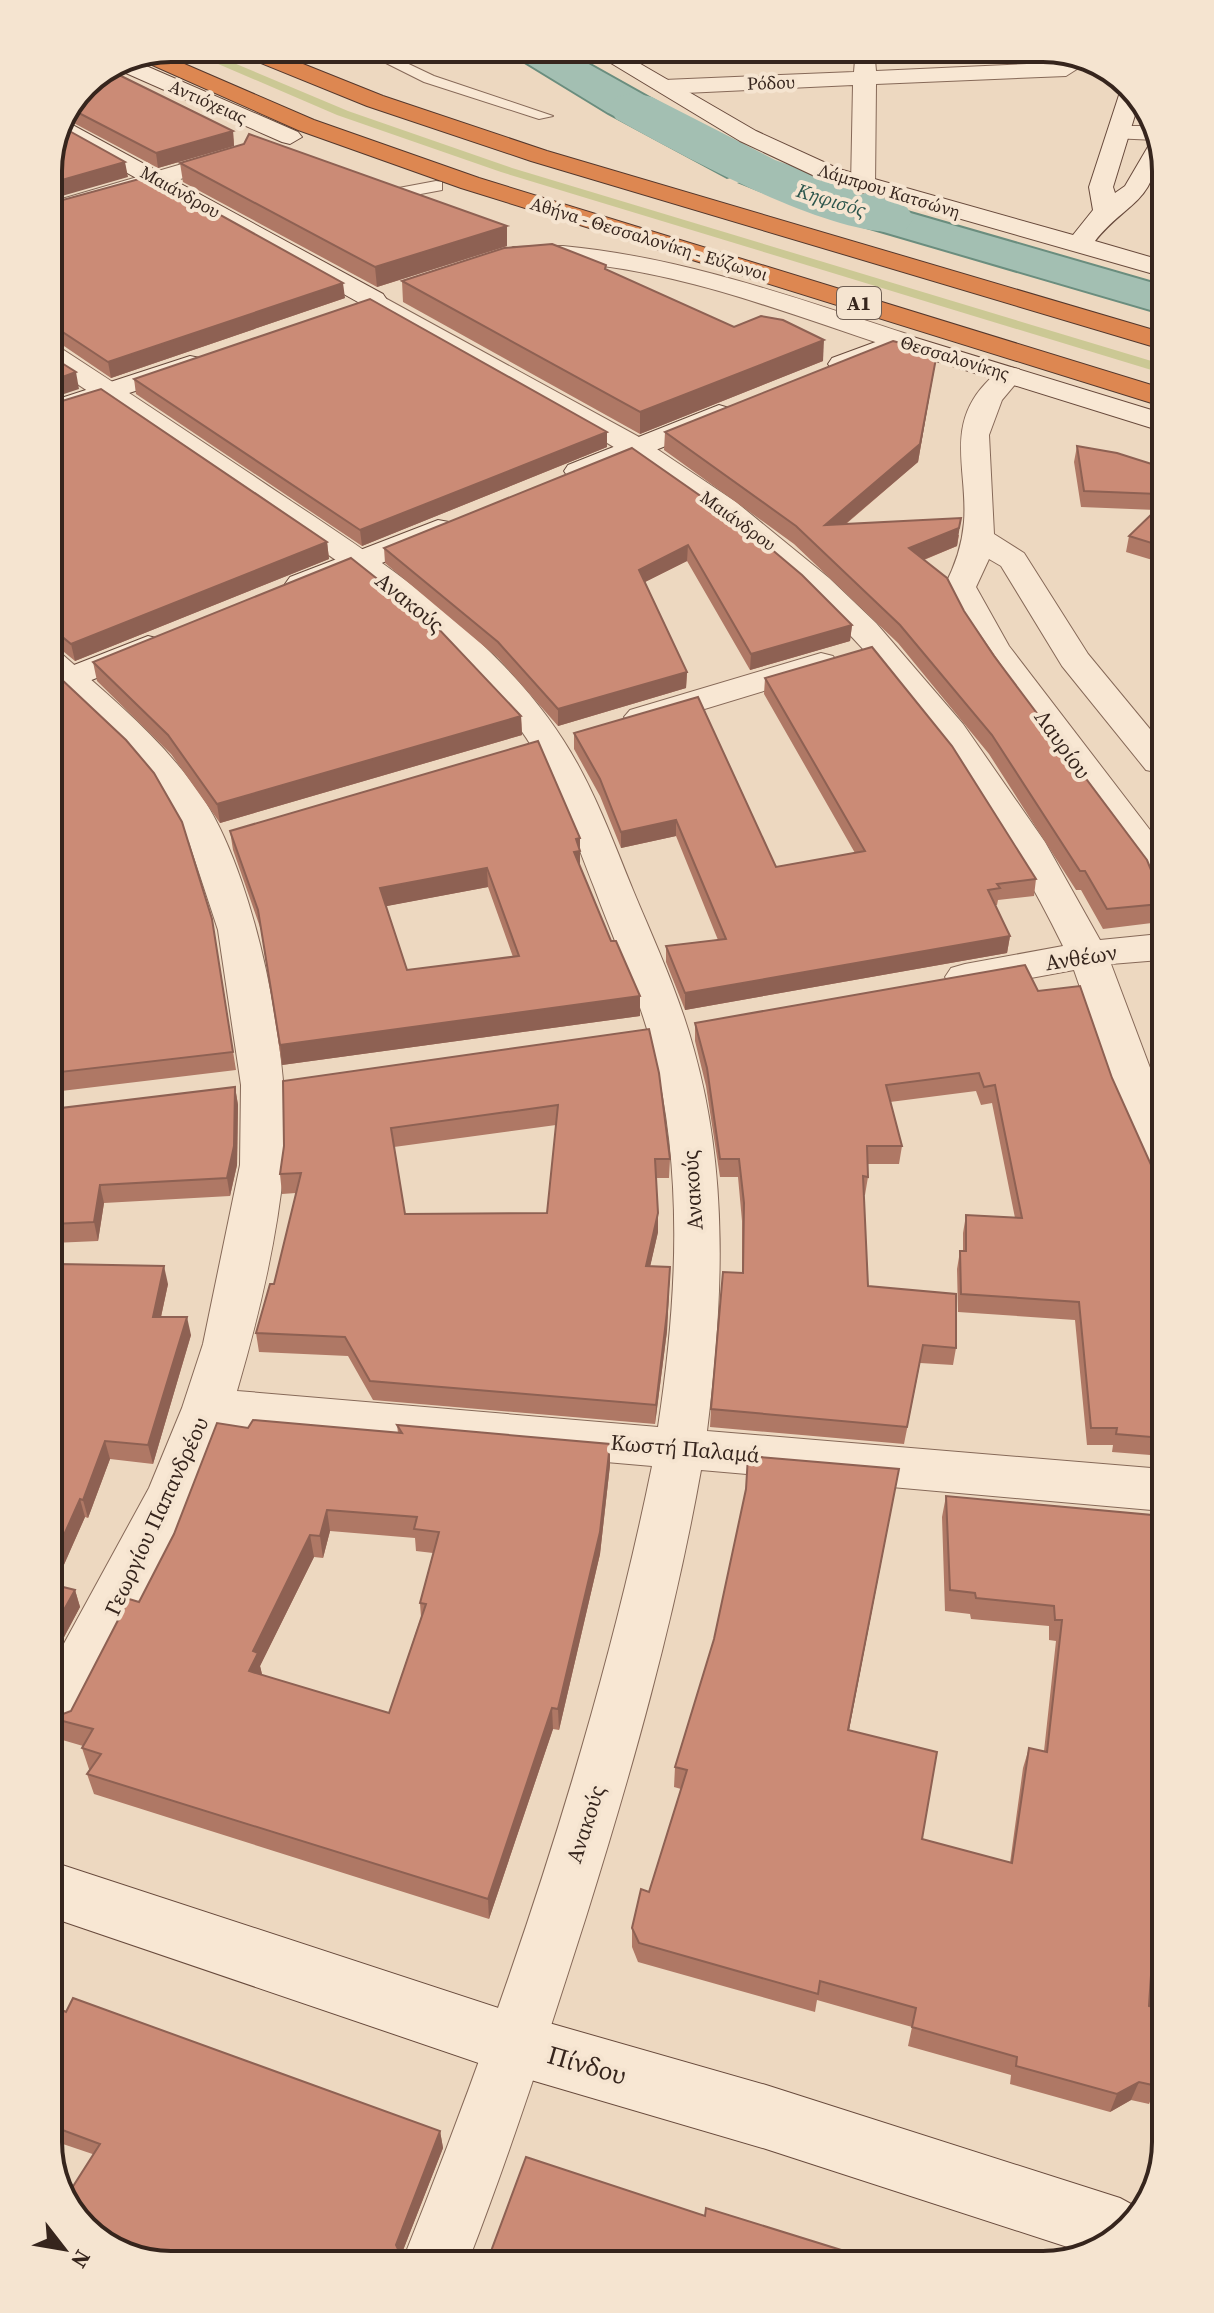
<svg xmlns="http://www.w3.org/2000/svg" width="1214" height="2313" font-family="'Source Serif 4',serif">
<rect width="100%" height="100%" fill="#edd8c0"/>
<polygon fill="#cbc894" points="181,48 198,48 348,111 512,168 1158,363 1158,372 501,172 337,115"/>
<g fill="#a3bfb2" stroke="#6a8d7e" stroke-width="2">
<polygon points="500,48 562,48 771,165 727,178 608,114"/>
<polygon points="782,170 845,193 1157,283 1157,313 815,213 740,183"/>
</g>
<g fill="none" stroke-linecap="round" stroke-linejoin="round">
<path fill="#a3bfb2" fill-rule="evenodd" d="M 634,93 L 652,97 L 775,160 L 906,206 L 914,218 L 906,230 C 843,245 676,152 616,119 L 609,108 L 616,97 Z"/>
<defs>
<g id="lane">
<polygon points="356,48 375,48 434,76 553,116 539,119 424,82"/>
<polygon points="436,181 442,182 442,190 394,199 386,194 388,190"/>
</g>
<g id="street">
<polygon points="856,48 874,48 876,71 1049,63 1037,48 1063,52 1077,69 1066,76 876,84 875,186 863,193 851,186 853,85 664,94 653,87 664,80 854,72"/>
<polygon points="1119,126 1156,126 1157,140 1111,138 1107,133 1111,128"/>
<polygon points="237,148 249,155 245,160 48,218 48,203"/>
<path d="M 563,246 C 683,257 795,298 910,335 L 914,341 L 910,347 L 890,347 C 787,313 686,273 577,263 C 559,262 509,268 500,255 L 513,247 Z"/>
<path d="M 374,292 L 639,437 L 736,502 L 829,578 L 876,623 L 963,724 L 1045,842 L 1100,940 L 1160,934 L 1160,960 L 1111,964 L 1161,1097 L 1161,1174 L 1145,1170 L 1139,1159 L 1074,970 L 965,990 L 951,986 L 945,977 L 951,968 L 965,964 L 1063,946 C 981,779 864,624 712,513 C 603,433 482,372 365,306 L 361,300 L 365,294 Z"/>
<path d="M 49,345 L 59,347 C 136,397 212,448 288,499 C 363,549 441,600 504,666 C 576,741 595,796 633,890 C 655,943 679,994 694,1050 C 729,1174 723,1304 707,1431 L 1163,1469 L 1163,1511 L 701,1470 C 674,1622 632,1770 586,1917 C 549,2033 512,2148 468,2262 L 402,2262 C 504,2008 597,1735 652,1466 L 223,1429 L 197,1492 L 75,1730 L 55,1737 L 55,1660 L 149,1488 L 182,1408 L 203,1344 L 240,1165 L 241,1085 L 218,930 L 189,842 L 171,807 L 123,746 L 51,680 L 50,652 L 63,655 C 114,700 168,744 206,803 C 258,886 293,1068 284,1166 C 277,1241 258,1319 237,1391 L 658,1427 C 677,1302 684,1173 653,1050 C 638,993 614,941 594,887 C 560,800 545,749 479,679 C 416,613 339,562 265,511 C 193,462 121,413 49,365 Z"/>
<path d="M 1009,367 L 1019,369 L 1023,375 L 1002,400 L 989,435 L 994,534 L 1024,553 L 1088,654 L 1159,740 L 1160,773 L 1146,770 L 1062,666 L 1001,566 L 989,559 L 976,587 L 1009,646 L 1160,843 L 1160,879 L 1147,875 L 1077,788 L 994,673 L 964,628 L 944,587 C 955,566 962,546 964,522 C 968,472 945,427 985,384 C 993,376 997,369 1009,367 Z"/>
<polygon points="821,653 833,656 838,663 833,670 642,728 630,724 624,717 630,710"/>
</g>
<g id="secondary">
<path d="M 586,48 L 613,48 L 756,131 L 839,169 L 1073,235 L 1093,210 L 1089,187 L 1120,92 L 1126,86 L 1139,102 L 1113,187 L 1115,193 L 1125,186 L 1149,145 L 1157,143 C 1157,203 1128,200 1095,241 L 1157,259 L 1157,275 L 821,179 L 740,141 Z"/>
<polygon points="137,62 298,132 302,137 290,144 282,142 119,70"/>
<polygon points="67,122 383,294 387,300 383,306 365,306 61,136"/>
<polygon points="900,333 1158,412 1158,430 901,350 842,372 832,370 828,364 832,358"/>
<polygon points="190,356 200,358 204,364 200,370 49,419 49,402"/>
<polygon points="719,405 729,408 734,414 729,420 590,477 568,477 564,471 568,465"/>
<polygon points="438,520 449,522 454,529 449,536 312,591 301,594 290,591 285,584 290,577"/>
<polygon points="148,636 160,639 165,646 160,653 51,696 51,674"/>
<polygon points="56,1863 514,2013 766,2085 1120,2198 1144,2211 1092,2255 766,2149 514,2075 56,1919"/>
</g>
<g id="highway">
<polygon points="233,48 263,48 383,96 547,151 1157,331 1158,348 531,161 367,106 236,53"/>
<polygon points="159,53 314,120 479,178 1158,387 1158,405 461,188 298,130 141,60"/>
</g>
</defs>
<use href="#lane" stroke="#866958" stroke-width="2"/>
<use href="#street" stroke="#866958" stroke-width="2"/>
<use href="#secondary" stroke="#684a3c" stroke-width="2"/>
<use href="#highway" stroke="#54382d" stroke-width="2"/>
<use href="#lane" fill="#f8e7d3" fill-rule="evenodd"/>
<use href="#street" fill="#f8e7d3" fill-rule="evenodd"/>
<use href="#secondary" fill="#f8e7d3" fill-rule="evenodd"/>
<use href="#highway" fill="#dd8751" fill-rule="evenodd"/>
</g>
<g fill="#af7865" fill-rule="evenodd">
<polygon points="84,84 233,131 234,146 158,168 68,120"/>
<polygon points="180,163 507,226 507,246 377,287 183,182"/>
<polygon points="48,204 345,298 111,378 61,344 49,342"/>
<polygon points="606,270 734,327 823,361 640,434 403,302 402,281"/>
<polygon points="937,353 918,462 846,524 959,535 957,546 924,560 964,611 1160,892 1160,922 1103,929 1081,890 1076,890 989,754 898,643 794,544 664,450 665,432"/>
<polygon points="134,379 607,447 362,546 136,394"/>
<polygon points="49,405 327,542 329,559 75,661 64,652 51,649"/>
<polygon points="1077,446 1158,466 1159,562 1126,552 1129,536 1156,510 1081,507 1074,462"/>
<polygon points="632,448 852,625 850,641 750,670 687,561 645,582 687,672 686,688 558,726 498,658 385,563 384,548"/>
<polygon points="93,662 521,716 522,735 220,823 171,754 97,681"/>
<polygon points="765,678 1036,879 1034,896 998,900 997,905 995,905 1010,936 1007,953 685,1010 666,962 666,946 718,940 676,836 621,848 600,796 574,749 574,733 776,867 855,853 764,694"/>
<polygon points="51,679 212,919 236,1070 53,1092 53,1094"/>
<path d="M 230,831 L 580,838 L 580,867 L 611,941 L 640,996 L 640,1016 L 282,1065 L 261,930 L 233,850 ZM 488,887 L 513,957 L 407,970 L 386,906 Z"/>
<polygon points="1038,991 1112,1078 1161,1187 1163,1456 1112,1452 1113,1445 1087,1445 1075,1320 958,1312 957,1269 960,1251 963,1251 963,1233 966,1215 1015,1218 992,1103 981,1105 976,1091 890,1102 902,1146 899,1164 867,1164 868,1177 865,1195 864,1195 868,1286 956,1348 953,1365 920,1363 904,1444 710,1427 711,1409 742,1273 742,1221 738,1177 720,1177 706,1086 695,1041 695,1023"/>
<path d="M 649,1029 L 670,1159 L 669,1178 L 656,1178 L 658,1232 L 650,1266 L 670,1267 L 667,1331 L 655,1424 L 373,1400 L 348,1356 L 259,1352 L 256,1333 L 274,1284 L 296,1193 L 282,1194 L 280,1174 L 284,1146 ZM 556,1125 L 547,1213 L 405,1214 L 394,1147 Z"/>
<polygon points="235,1087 238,1105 237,1165 230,1196 104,1203 98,1241 53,1243 53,1109"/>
<polygon points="168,1284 161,1317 191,1335 153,1464 110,1459 88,1518 85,1517 55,1585 75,1590 80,1607 55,1654 53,1286"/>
<path d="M 397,1425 L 610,1444 L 610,1465 L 600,1554 L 559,1730 L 553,1729 L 489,1919 L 94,1794 L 87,1774 L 90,1769 L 89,1769 L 82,1748 L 83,1746 L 59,1739 L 55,1729 L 55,1717 L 71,1711 L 248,1428 L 398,1433 ZM 330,1531 L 415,1538 L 416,1551 L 433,1553 L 420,1603 L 421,1617 L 389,1713 L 262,1675 L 260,1666 L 314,1557 L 323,1558 Z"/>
<polygon points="899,1469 849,1730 922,1839 1010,1863 1023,1768 1029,1748 1044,1751 1056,1641 1049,1640 1049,1626 971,1619 970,1614 945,1611 942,1517 946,1496 1163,1516 1165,1916 1163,1915 1161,1921 1154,1919 1149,2006 1166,2064 1149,2104 1131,2100 1110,2112 1010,2084 1011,2075 908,2046 912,2027 817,2000 815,2012 638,1962 632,1947 632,1928 649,1892 681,1789 674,1787 675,1767 714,1639"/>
<polygon points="57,2008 440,2131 443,2148 400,2258 57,2142"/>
</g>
<g fill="#8e6153">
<polygon points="233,131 234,146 158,168 156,153"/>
<polygon points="125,162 128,177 48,200 48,184"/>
<polygon points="507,226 507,246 377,287 375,267"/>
<polygon points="343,283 345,298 111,378 108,362"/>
<polygon points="824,340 823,361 640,434 640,412"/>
<polygon points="937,353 918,462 824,542 825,525"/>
<polygon points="76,372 79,389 49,399 49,382"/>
<polygon points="607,432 607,447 362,546 360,530"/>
<polygon points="961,518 957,546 908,566 909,548"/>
<polygon points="327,542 329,559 75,661 71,644"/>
<polygon points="688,545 687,561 639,585 639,570"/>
<polygon points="852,625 850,641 750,670 751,654"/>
<polygon points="687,672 686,688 558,726 558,709"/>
<polygon points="521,716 522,735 220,823 217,804"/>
<polygon points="676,820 676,836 621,848 621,832"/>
<polygon points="580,838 580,870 574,852 576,839"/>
<polygon points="487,868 488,887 382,907 380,888"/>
<polygon points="1010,936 1007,953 685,1010 685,993"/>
<polygon points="640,996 640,1016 282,1065 280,1045"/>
<polygon points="235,1087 238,1105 237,1165 230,1196 227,1178"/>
<polygon points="100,1185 104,1203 98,1241 94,1222"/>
<polygon points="658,1213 658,1232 646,1285 646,1266"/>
<polygon points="164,1266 168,1284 157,1335 153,1317"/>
<polygon points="670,1267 667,1331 655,1424 656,1405"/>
<polygon points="187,1317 191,1335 153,1464 148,1445"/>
<polygon points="105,1441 110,1459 88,1518 83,1500"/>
<polygon points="610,1444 610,1465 600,1554 559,1730 558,1709"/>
<polygon points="899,1469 895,1490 845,1750 848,1730"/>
<polygon points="80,1499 85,1517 55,1585 55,1555"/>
<polygon points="327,1510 330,1531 323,1558 320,1536"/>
<polygon points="310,1535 314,1557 260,1666 262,1674 254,1692 249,1671 253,1651"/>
<polygon points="75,1590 80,1607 55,1654 55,1626"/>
<polygon points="552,1708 553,1729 489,1919 488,1899"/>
<polygon points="1139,2082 1131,2100 1110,2112 1117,2094"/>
<polygon points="440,2131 443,2148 400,2258 401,2262 393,2262 396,2245"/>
</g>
<g fill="#cb8b76" stroke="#8e6153" stroke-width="2" fill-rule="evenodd">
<polygon points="113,72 233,131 156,153 73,110 84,84"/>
<polygon points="64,128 125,162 48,184 48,163"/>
<polygon points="249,134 507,226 375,267 180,163 244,144"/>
<polygon points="150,176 343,283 108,362 58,329 49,327 48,204"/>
<polygon points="552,244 606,265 605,269 734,327 761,316 783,320 824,340 640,412 402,281 504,248"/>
<polygon points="370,299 607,432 360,530 134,379"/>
<polygon points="893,341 937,353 920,444 825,525 961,518 959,528 909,548 947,578 964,611 994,656 1147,860 1160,892 1160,904 1107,909 1085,871 1080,871 992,735 900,625 796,526 665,432"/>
<polygon points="49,355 76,372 49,382"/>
<polygon points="101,389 327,542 71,644 60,635 50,632 49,405"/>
<polygon points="1077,446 1117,453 1158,466 1158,494 1084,491"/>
<polygon points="632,448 745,527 802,575 852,625 751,654 688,545 639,570 687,672 558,709 498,642 384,548"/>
<polygon points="1158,508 1158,545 1129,536"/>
<polygon points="351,558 434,624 521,716 217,804 168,735 93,662"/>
<polygon points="872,647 952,746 1036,879 997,884 1000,888 988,890 1010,936 685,993 666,946 726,939 676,820 621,832 600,779 574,733 698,697 776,867 865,851 765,678"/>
<polygon points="59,677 126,740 154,773 182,822 212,919 233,1052 52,1073 51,679"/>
<path d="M 538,741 L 580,838 L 576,839 L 580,851 L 574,852 L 611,941 L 616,941 L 640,996 L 280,1045 L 258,910 L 230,831 ZM 487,868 L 519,956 L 407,970 L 380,888 Z"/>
<polygon points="1025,965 1038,991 1080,986 1112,1078 1161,1187 1163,1438 1116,1434 1117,1428 1091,1428 1079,1302 961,1294 960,1251 966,1251 966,1215 1022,1218 995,1085 984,1087 979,1073 886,1085 902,1146 867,1146 868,1177 863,1176 868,1286 956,1294 956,1348 923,1345 907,1427 711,1409 723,1272 743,1273 744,1203 739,1159 720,1159 707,1068 695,1023"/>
<path d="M 649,1029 L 659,1073 L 670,1159 L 655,1159 L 658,1213 L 646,1266 L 670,1267 L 667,1312 L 656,1405 L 370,1381 L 345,1337 L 256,1333 L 270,1284 L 274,1284 L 301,1173 L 280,1174 L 284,1146 L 283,1081 ZM 558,1105 L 547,1213 L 405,1214 L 391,1128 Z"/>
<polygon points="235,1087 234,1146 227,1178 100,1185 94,1222 53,1224 53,1109"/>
<polygon points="59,1264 164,1266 153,1317 187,1317 148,1445 105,1441 83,1500 80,1499 55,1555 53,1286"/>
<path d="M 253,1420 L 402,1433 L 397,1425 L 610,1444 L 600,1532 L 558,1709 L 552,1708 L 488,1899 L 87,1774 L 101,1754 L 82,1748 L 93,1729 L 55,1719 L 55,1717 L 71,1711 L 129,1599 L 139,1602 L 174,1534 L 217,1423 L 248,1428 ZM 327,1510 L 417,1517 L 414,1529 L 439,1532 L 420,1603 L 426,1604 L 389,1713 L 249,1671 L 258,1653 L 253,1651 L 310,1535 L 320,1536 Z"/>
<polygon points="748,1456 899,1469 848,1730 937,1752 922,1839 1012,1863 1029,1748 1047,1752 1062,1620 1055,1620 1054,1606 976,1598 975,1593 950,1590 946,1496 1163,1516 1165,1901 1156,1899 1149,2006 1165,2010 1166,2065 1157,2086 1139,2082 1117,2094 1016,2066 1017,2057 912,2027 916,2008 820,1981 818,1994 639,1943 632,1928 641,1889 649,1892 687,1770 675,1767 714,1639 746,1489"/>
<polygon points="55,1585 75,1590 55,1626"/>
<polygon points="73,1998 440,2131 396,2245 398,2249 393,2262 163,2265 102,2244 65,2199 100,2144 57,2128 57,2008 66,2012"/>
<polygon points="526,2157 705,2216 706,2208 867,2258 487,2262"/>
</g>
<g text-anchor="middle" stroke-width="8" stroke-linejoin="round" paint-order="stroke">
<g font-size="18" fill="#36251d" stroke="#f5e4d0">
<text transform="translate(771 83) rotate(-2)" y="6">Ρόδου</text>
<text transform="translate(208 102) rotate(24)" y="6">Αντιόχειας</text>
<text transform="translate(889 191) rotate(17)" y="6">Λάμπρου Κατσώνη</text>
<text transform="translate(180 192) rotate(29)" y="6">Μαιάνδρου</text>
<text transform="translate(649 239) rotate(17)" y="6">Αθήνα - Θεσσαλονίκη - Εύζωνοι</text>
<text transform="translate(955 358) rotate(17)" y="6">Θεσσαλονίκης</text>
<text transform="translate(738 521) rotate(36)" y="6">Μαιάνδρου</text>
</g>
<g font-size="20" font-style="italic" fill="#2c554c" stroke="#f5e4d0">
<text transform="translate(831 200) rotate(17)" y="7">Κηφισός</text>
</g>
<rect fill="#f5e4d0" stroke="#6f5e53" stroke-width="2" x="837" y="287" width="44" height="32" rx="6"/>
<g font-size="20" font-weight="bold" fill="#36251d">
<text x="859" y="310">Α1</text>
</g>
<g font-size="22" fill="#36251d" stroke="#f5e4d0">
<text transform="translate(410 602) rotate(39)" y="8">Ανακούς</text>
<text transform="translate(1063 744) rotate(54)" y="8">Λαυρίου</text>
<text transform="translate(1081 957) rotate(-9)" y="8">Ανθέων</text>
<text transform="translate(692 1190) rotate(-94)" y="8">Ανακούς</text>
<text transform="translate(685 1448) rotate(5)" y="8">Κωστή Παλαμά</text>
<text transform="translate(156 1516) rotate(-65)" y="8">Γεωργίου Παπανδρέου</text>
<text transform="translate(585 1824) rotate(-72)" y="8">Ανακούς</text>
</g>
<g font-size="26" fill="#36251d" stroke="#f5e4d0">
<text transform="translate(587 2065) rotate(16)" y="9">Πίνδου</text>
</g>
</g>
<path d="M0 0H1214V2313H0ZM171 62H1043A109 109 0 0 1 1152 171V2142A109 109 0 0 1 1043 2251H171A109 109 0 0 1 62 2142V171A109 109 0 0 1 171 62Z" fill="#f5e4d0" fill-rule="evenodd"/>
<path fill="none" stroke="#36251d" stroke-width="4" d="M171 62H1043A109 109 0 0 1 1152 171V2142A109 109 0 0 1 1043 2251H171A109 109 0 0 1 62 2142V171A109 109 0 0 1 171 62Z"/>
<g transform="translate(64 2249) rotate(121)" stroke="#f5e4d0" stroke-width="6" paint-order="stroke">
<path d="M0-6L14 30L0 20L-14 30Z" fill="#36251d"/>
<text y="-12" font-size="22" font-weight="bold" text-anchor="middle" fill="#36251d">N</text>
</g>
</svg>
